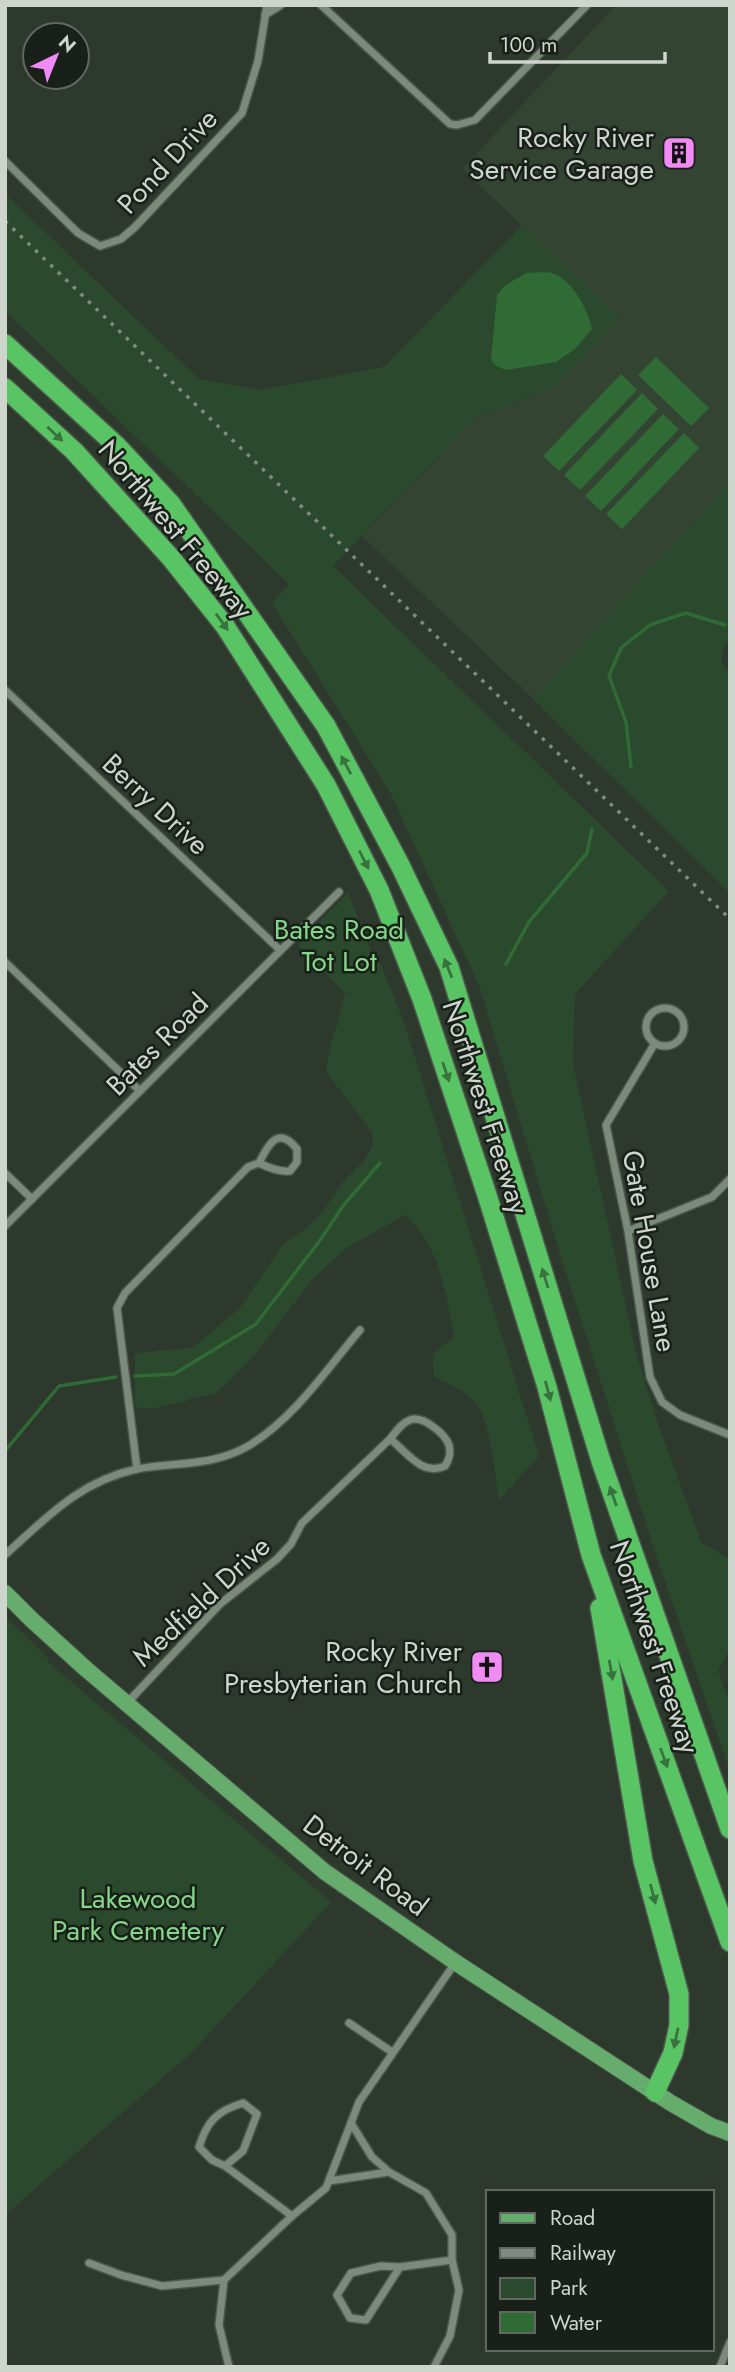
<svg xmlns="http://www.w3.org/2000/svg" width="735" height="2372" font-family="Jost,sans-serif">
<rect width="100%" height="100%" fill="#2d392d"/>
<polygon fill="#343" points="616,5 730,5 730,482 533,699 362,536 475,418 556,386 620,318 462,169"/>
<g fill="#2b4a2d">
<polygon points="5,194 199,379 260,390 384,367 522,225 620,318 556,386 475,418 333,566 669,891 575,994 573,1064 637,1357 658,1424 701,1542 730,1559 730,1651 718,1670 730,1704 730,1771 655,1552 561,1257 480,988 391,794 272,603 289,584 5,311"/>
<polygon points="730,482 730,640 724,645 721,662 730,673 730,893 533,699"/>
<path d="M 348,893 L 372,953 L 376,952 L 405,1025 L 539,1456 L 499,1500 C 496,1479 489,1418 476,1403 C 464,1390 449,1384 434,1376 C 431,1349 434,1353 454,1337 C 446,1294 440,1244 404,1215 L 345,1249 L 312,1280 L 254,1356 L 216,1393 L 161,1407 L 140,1409 L 135,1405 L 135,1353 L 192,1348 L 240,1308 L 283,1244 L 305,1229 L 322,1213 L 342,1183 L 364,1161 L 373,1144 L 372,1132 L 326,1072 C 328,1045 340,1020 345,993 L 298,945 Z"/>
<polygon points="5,1616 47,1657 49,1663 331,1902 191,2053 5,2215"/>
</g>
<g fill="#306a35">
<path d="M 526,273 C 534,273 547,271 554,274 C 574,282 588,310 592,329 L 575,349 L 556,362 L 506,370 L 496,366 L 491,360 L 497,295 L 504,286 Z"/>
<polygon points="656,357 709,408 691,426 638,375"/>
<polygon points="621,374 637,390 559,471 543,456"/>
<polygon points="642,393 658,409 580,490 564,475"/>
<polygon points="663,414 679,429 601,511 585,496"/>
<polygon points="684,433 699,448 622,529 606,514"/>
</g>
<g fill="none" stroke-linecap="round" stroke-linejoin="round">
<g stroke="#306a35" stroke-width="3.5">
<polyline points="631,767 626,722 609,676 621,648 650,625 686,613 725,625"/>
<polyline points="506,964 529,922 587,853 592,829"/>
<polyline points="135,1376 174,1374 256,1324 321,1239 343,1206 380,1163"/>
<polyline points="5,1451 59,1386 116,1377"/>
</g>
<defs>
<g id="minor">
<polyline points="321,5 450,124 457,125 475,120 587,5"/>
<polyline points="265,15 281,5"/>
<polyline points="5,161 78,233 100,246 121,239 135,227 242,113 258,61 267,5"/>
<polyline points="5,690 279,949"/>
<polyline points="5,962 140,1091"/>
<circle cx="665" cy="1027" r="19"/>
<polyline points="655,1043 606,1125 628,1231 650,1377 662,1402 680,1415 730,1435"/>
<polyline points="5,1173 32,1199"/>
<polyline points="5,1226 339,892"/>
<polyline points="628,1231 712,1197 730,1179"/>
<path d="M 137,1469 L 117,1308 L 125,1293 L 248,1167 L 259,1163 C 269,1168 279,1172 290,1171 L 297,1162 L 297,1149 C 278,1125 268,1145 259,1163"/>
<path d="M 5,1555 C 46,1518 80,1481 137,1469 C 175,1462 213,1467 250,1445 C 295,1417 326,1370 360,1330"/>
<path d="M 127,1703 L 220,1604 L 277,1559 L 291,1544 L 302,1523 L 390,1439 C 406,1451 422,1477 445,1466 C 449,1460 451,1453 449,1445 C 445,1434 423,1415 410,1420 C 401,1423 396,1432 390,1439"/>
<polyline points="349,2023 392,2052"/>
<polyline points="351,2123 372,2157 389,2172"/>
<path d="M 225,2166 L 212,2160 L 199,2147 C 207,2121 217,2111 243,2103 L 257,2114 L 243,2151 L 225,2166 L 292,2216"/>
<polyline points="329,2181 389,2172 426,2193 452,2235 452,2260 459,2290 450,2336 434,2367"/>
<polyline points="89,2263 121,2275 162,2286 224,2280 292,2216 326,2188 359,2102 455,1963"/>
<polyline points="400,2267 381,2266 351,2273 337,2295 350,2318 366,2320 400,2267 452,2260"/>
<polyline points="224,2280 219,2325 229,2367"/>
<polyline points="720,2367 730,2342"/>
</g>
<polyline id="primary" points="5,1593 31,1619 86,1669 325,1872 455,1962 671,2103 711,2126 730,2133"/>
<g id="motorway">
<polyline points="5,344 117,446 171,504 326,726 400,865 449,967 601,1461 730,1829"/>
<polyline points="5,388 74,451 171,558 225,626 326,785 379,890 422,999 487,1195 547,1387 591,1555 730,1942"/>
<polyline points="600,1608 643,1861 679,1994 679,2025 673,2053 655,2092"/>
</g>
</defs>
<use href="#minor" stroke="#4c564c" stroke-width="10"/>
<use href="#primary" stroke="#4c564c" stroke-width="18"/>
<use href="#motorway" stroke="#4c564c" stroke-width="22"/>
<use href="#minor" stroke="#7c8a7c" stroke-width="7"/>
<use href="#primary" stroke="#66ad6d" stroke-width="16"/>
<use href="#motorway" stroke="#58c463" stroke-width="19"/>
<polyline stroke="#808a80" stroke-width="3.5" stroke-dasharray="3.5 7" stroke-linecap="butt" points="5,221 730,919"/>
</g>
<defs><path id="oneway-solid" d="M-6-.8H1V-3.2L6.5 0L1 3.2V.8H-6Z" transform="scale(1.75)"/></defs>
<g fill="#38723e">
<use href="#oneway-solid" transform="translate(55 434) rotate(43)"/>
<use href="#oneway-solid" transform="translate(222 622) rotate(54)"/>
<use href="#oneway-solid" transform="translate(346 765) rotate(-118)"/>
<use href="#oneway-solid" transform="translate(364 860) rotate(63)"/>
<use href="#oneway-solid" transform="translate(448 968) rotate(-112)"/>
<use href="#oneway-solid" transform="translate(446 1072) rotate(71)"/>
<use href="#oneway-solid" transform="translate(545 1278) rotate(-107)"/>
<use href="#oneway-solid" transform="translate(548 1391) rotate(75)"/>
<use href="#oneway-solid" transform="translate(613 1496) rotate(-109)"/>
<use href="#oneway-solid" transform="translate(611 1670) rotate(80)"/>
<use href="#oneway-solid" transform="translate(664 1758) rotate(70)"/>
<use href="#oneway-solid" transform="translate(653 1894) rotate(75)"/>
<use href="#oneway-solid" transform="translate(676 2038) rotate(102)"/>
</g>
<defs>
<symbol id="building-square" viewBox="-11 -11 22 22"><rect x="-9" y="-9" width="18" height="18" rx="4" fill="#f08bf5" stroke="#191f19"/><path d="M-4-6H4V6H1V3H-1V6H-4ZM-2.5-4.3h1.7v1.8h-1.7ZM.8-4.3h1.7v1.8H.8ZM-2.5-1h1.7V.8h-1.7ZM.8-1h1.7V.8H.8Z" fill="#111"/></symbol>
<symbol id="church-square" viewBox="-11 -11 22 22"><rect x="-9" y="-9" width="18" height="18" rx="4" fill="#f08bf5" stroke="#191f19"/><path d="M-1.2-6h2.4v3.5h3.3v2.4h-3.3V6h-2.4V-.1h-3.3v-2.4h3.3Z" fill="#111"/></symbol>
</defs>
<g fill-rule="evenodd">
<use href="#building-square" x="660" y="134" width="38" height="38"/>
<use href="#church-square" x="468" y="1648" width="38" height="38"/>
</g>
<g text-anchor="middle" stroke-width="5" stroke-linejoin="round" paint-order="stroke">
<g font-size="28" fill="#cdd5cd" stroke="#191f19" text-anchor="end">
<text x="654" y="147">Rocky River<tspan x="654" dy="32">Service Garage</tspan></text>
<text x="462" y="1661">Rocky River<tspan x="462" dy="32">Presbyterian Church</tspan></text>
</g>
<g font-size="28" fill="#cdd5cd" stroke="#191f19">
<text transform="translate(167 161) rotate(-47)" y="10">Pond Drive</text>
<text transform="translate(176 529) rotate(50)" y="10">Northwest Freeway</text>
<text transform="translate(156 804) rotate(43)" y="10">Berry Drive</text>
<text transform="translate(157 1044) rotate(-45)" y="10">Bates Road</text>
<text transform="translate(486 1107) rotate(72)" y="10">Northwest Freeway</text>
<text transform="translate(650 1251) rotate(80)" y="10">Gate House Lane</text>
<text transform="translate(201 1601) rotate(-43)" y="10">Medfield Drive</text>
<text transform="translate(655 1647) rotate(71)" y="10">Northwest Freeway</text>
<text transform="translate(366 1865) rotate(37)" y="10">Detroit Road</text>
</g>
<g font-size="28" fill="#85d689" stroke="#191f19">
<text x="339" y="939">Bates Road<tspan x="339" dy="32">Tot Lot</tspan></text>
<text x="138" y="1908">Lakewood<tspan x="138" dy="32">Park Cemetery</tspan></text>
</g>
</g>
<rect width="735" height="2372" fill="none" stroke="#cdd5cd" stroke-width="14"/>
<rect x="486" y="2190" width="228" height="161" fill="#191f19" stroke="#616861" stroke-width="2"/>
<rect x="500" y="2213" width="35" height="10" fill="#66ad6d" stroke="#616861" stroke-width="2"/>
<text x="550" y="2225" font-size="21" fill="#cdd5cd">Road</text>
<rect x="500" y="2248" width="35" height="10" fill="#808a80" stroke="#616861" stroke-width="2"/>
<text x="550" y="2260" font-size="21" fill="#cdd5cd">Railway</text>
<rect x="500" y="2278" width="35" height="21" fill="#2b4a2d" stroke="#616861" stroke-width="2"/>
<text x="550" y="2295" font-size="21" fill="#cdd5cd">Park</text>
<rect x="500" y="2312" width="35" height="21" fill="#306a35" stroke="#616861" stroke-width="2"/>
<text x="550" y="2330" font-size="21" fill="#cdd5cd">Water</text>
<g transform="translate(56 56) rotate(43)"><circle r="33" fill="#191f19" stroke="#616861" stroke-width="2"/>
<path d="M0-5L12 26L0 18L-12 26Z" fill="#f08bf5"/>
<text y="-10" font-size="19" font-weight="bold" text-anchor="middle" fill="#cdd5cd">N</text>
</g>
<path d="M490 52v10h175v-10" fill="none" stroke="#cdd5cd" stroke-width="3.5"/>
<text x="500" y="52" font-size="21" fill="#cdd5cd" stroke="#191f19" stroke-width="5" paint-order="stroke">100 m</text>
</svg>
